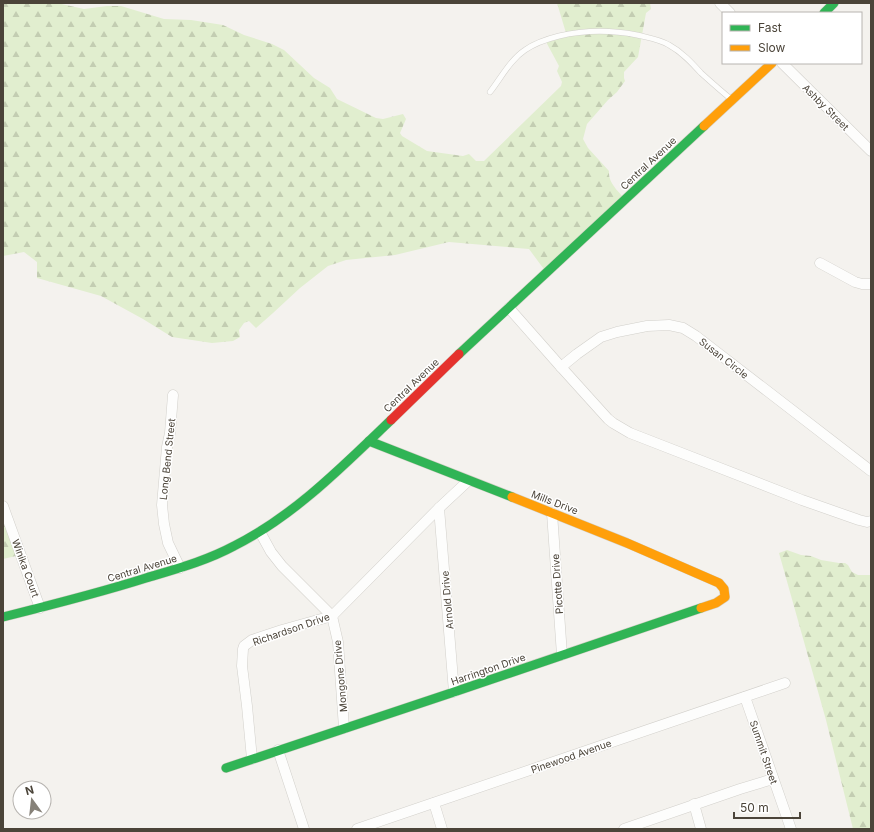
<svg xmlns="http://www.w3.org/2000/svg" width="874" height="832" font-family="Inter,sans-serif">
<defs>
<pattern id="forest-firs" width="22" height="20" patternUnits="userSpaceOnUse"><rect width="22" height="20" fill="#e1eecf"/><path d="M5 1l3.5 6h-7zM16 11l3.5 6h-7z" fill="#c3cdb2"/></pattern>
</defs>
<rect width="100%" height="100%" fill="#f4f2ee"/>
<g fill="url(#forest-firs)">
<path d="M 3,3 L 57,3 L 84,9 L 107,6 L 121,6 L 164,19 L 191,20 L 223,25 L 244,35 L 272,44 L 284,50 L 314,78 L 330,88 L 337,99 L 376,118 L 383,119 L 403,114 L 406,119 L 400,133 L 402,136 L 427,151 L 463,156 L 469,154 L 476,161 L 484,161 L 561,86 L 562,82 L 557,71 L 559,66 L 545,40 L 566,33 L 557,3 L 650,3 L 651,9 L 646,13 L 638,57 L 624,72 L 624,78 L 625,81 L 617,92 L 608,100 L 587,124 L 583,139 L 588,148 L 609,171 C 608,182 617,190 624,198 L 546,272 L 529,249 L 449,242 L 395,255 L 346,260 L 328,266 L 300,288 L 273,313 L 256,328 L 249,321 L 244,323 L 239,330 L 240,337 L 233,341 L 212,343 L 172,337 L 143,319 L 101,296 L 37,278 L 37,262 L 24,252 L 3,256 Z"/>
<polygon points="3,504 20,555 3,559"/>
<polygon points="787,550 801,555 811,556 821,560 839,563 845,563 848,565 852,572 858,575 871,575 871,829 853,829 826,720 779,553"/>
</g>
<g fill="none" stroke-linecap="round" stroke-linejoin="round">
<defs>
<path id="lane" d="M 490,92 C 501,78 510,60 525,50 C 535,43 547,39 559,36 C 585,30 611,30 637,35 C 649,38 659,39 669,45 C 682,52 692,63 701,73 C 711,82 721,91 731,99"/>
<g id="street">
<polyline points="720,3 730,13"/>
<polyline points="782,63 871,151"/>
<polyline points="820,263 855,282 862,284 871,284"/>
<polyline points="509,308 561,367"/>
<polyline points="173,395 170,433 167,447 162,505 164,524 168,543 180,568"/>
<polyline points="871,471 696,336 683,328 669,325 647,326 617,332 601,337 577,354 561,367 608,419 613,423 630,433 802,500 859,520 867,522 871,521"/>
<polyline points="3,506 40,608"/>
<polyline points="439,508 454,692"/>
<polyline points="552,513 562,655"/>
<polyline points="260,532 271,552 282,566 332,616 338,642 344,728"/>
<polyline points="745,697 791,829"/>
<polyline points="278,750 304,829"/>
<polyline points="252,759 247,706 242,666 243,649 244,646 252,640 282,630 332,616 439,508 468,481"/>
<polyline points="434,803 442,829"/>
<polyline points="694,804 701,829"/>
<polyline points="357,829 785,683"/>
<polyline points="624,829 740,789 773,779"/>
</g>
<g id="fast">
<polyline points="824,13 834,3"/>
<polyline points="459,354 704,126"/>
<polyline points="369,441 512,497"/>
<path d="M 3,617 C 51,605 99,593 146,578 C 176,569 206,561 234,546 C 294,516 343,466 391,420"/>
<polyline points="226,768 454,692 701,608"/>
</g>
<g id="slow">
<polyline points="704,126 772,63"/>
<polyline points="512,497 627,543 719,583 724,589 725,597 716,603 701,608"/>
</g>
<polyline id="jam" points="391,420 459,354"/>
</defs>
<use href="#lane" stroke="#d2d0cb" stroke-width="6"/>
<use href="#street" stroke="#d2d0cb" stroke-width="11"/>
<use href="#fast" stroke="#d3cfc5" stroke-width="10"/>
<use href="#slow" stroke="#d3cfc5" stroke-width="10"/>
<use href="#jam" stroke="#d3cfc5" stroke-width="10"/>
<use href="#lane" stroke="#fdfdfc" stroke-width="5"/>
<use href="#street" stroke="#fdfdfc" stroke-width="10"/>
<use href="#fast" stroke="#30b455" stroke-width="9"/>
<use href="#slow" stroke="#ff9f0a" stroke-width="9"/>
<use href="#jam" stroke="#e5322d" stroke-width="9"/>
</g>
<g text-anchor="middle" stroke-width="3" stroke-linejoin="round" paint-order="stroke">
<g font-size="10" fill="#4b4439" stroke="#fff">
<text transform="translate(826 107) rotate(45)" y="4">Ashby Street</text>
<text transform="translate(648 163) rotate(-43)" y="4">Central Avenue</text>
<text transform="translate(724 358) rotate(38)" y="4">Susan Circle</text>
<text transform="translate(411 385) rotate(-44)" y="4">Central Avenue</text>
<text transform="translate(167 459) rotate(-84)" y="4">Long Bend Street</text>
<text transform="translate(555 502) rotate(21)" y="4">Mills Drive</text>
<text transform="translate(26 568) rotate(70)" y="4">Winika Court</text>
<text transform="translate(142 568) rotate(-17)" y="4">Central Avenue</text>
<text transform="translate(557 584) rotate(-94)" y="4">Picotte Drive</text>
<text transform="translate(447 600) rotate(-95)" y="4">Arnold Drive</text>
<text transform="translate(291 629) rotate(-19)" y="4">Richardson Drive</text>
<text transform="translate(488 669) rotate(-19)" y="4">Harrington Drive</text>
<text transform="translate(340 676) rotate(-95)" y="4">Mongone Drive</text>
<text transform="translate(764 752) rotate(71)" y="4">Summit Street</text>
<text transform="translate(571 756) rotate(-19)" y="4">Pinewood Avenue</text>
</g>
</g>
<rect width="874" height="832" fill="none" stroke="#4b4439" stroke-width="8"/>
<rect x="722" y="12" width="140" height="52" fill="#ffffff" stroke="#b7b4b0"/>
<rect x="730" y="25" width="20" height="6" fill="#30b455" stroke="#b7b4b0"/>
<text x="758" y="32" font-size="12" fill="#4b4439">Fast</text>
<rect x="730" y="45" width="20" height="6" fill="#ff9f0a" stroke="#b7b4b0"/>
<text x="758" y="52" font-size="12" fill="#4b4439">Slow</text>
<g transform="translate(32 800) rotate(345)"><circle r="19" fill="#ffffff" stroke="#b7b4b0"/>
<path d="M0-3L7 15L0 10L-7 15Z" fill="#868178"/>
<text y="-6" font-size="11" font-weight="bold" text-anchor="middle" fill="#4b4439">N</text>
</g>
<path d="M734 812v6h66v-6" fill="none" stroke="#4b4439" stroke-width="2"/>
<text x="740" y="812" font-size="12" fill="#4b4439" stroke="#ffffff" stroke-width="3" paint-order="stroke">50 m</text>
</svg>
